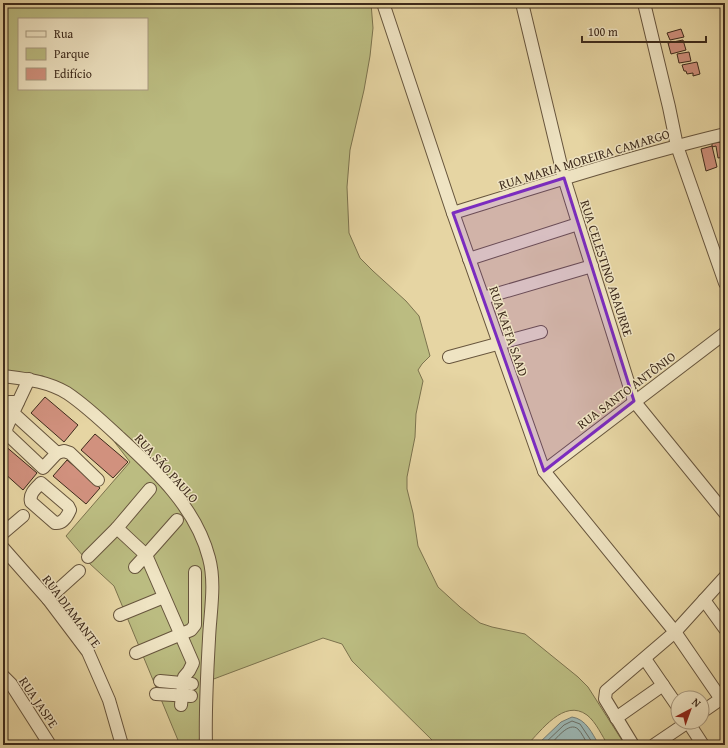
<svg xmlns="http://www.w3.org/2000/svg" width="728" height="748" font-family="'Gentium Book Plus',serif">
<rect width="100%" height="100%" fill="#e6d5a3"/>
<filter id="stains"><feTurbulence type="fractalNoise" baseFrequency=".005" numOctaves="4"/><feColorMatrix values="0 0 0 0 .2 0 0 0 0 .09 0 0 0 0 .02 0 0 0 .5 -.17"/></filter>
<radialGradient id="worn" r=".72"><stop offset=".6" stop-color="#630" stop-opacity="0"/><stop offset="1" stop-color="#630" stop-opacity=".3"/></radialGradient>
<path fill="#bbbc81" stroke="#7c734e" fill-rule="evenodd" d="M 3,3 L 371,3 L 373,28 L 370,56 L 364,90 L 350,150 L 347,187 L 349,233 L 360,258 L 373,271 L 406,301 L 419,316 L 430,356 L 422,364 L 418,370 L 423,381 L 416,414 L 415,437 L 407,477 L 407,489 L 413,513 L 418,546 L 438,587 L 460,607 L 480,623 L 492,627 L 525,634 L 578,677 L 588,687 L 625,745 L 608,745 C 602,736 596,722 587,715 C 564,698 541,731 527,745 L 441,745 L 434,742 L 352,661 L 342,644 L 323,638 L 203,683 L 199,745 L 180,745 L 114,586 L 89,563 L 66,536 L 130,462 L 82,400 L 43,376 L 3,371 ZM 19,19 L 147,19 L 147,89 L 19,89 Z"/>
<path fill="#9cb6b2" stroke="#767e76" d="M 572,717 C 586,719 592,733 599,745 L 537,745 L 561,722 Z"/>
<g fill="none" stroke-linecap="round" stroke-linejoin="round">
<g stroke="#6c7066" stroke-width="1">
<polyline points="543,745 564,725 572,721 580,724 594,745"/>
<path d="M 550,745 C 556,739 569,721 578,729 C 582,733 585,740 588,745"/>
</g>
</g>
<g fill="#d1917e" stroke="#3d2a1b">
<polygon points="681,29 684,37 670,40 667,33"/>
<polygon points="683,40 686,50 671,54 668,43"/>
<polygon points="689,52 691,61 679,63 677,54"/>
<polygon points="697,62 700,74 693,76 693,73 687,74 686,71 684,71 682,65"/>
<polygon points="724,142 725,157 718,158 716,146 712,147 712,143"/>
<polygon points="712,146 717,167 706,171 701,149"/>
<polygon points="45,397 78,425 64,442 31,413"/>
<polygon points="95,434 128,462 113,478 81,450"/>
<polygon points="4,445 37,473 23,490 3,472 3,447"/>
<polygon points="67,460 100,488 86,504 53,476"/>
</g>
<g fill="none" stroke-linecap="round" stroke-linejoin="round">
<defs>
<g id="minor">
<polyline points="383,3 453,213 544,471 675,632 721,699"/>
<polyline points="522,3 564,178 634,401 725,513"/>
<polyline points="644,3 669,107 677,146 725,283"/>
<path d="M 453,213 C 543,185 633,156 725,134"/>
<polyline points="469,259 578,224"/>
<polyline points="483,298 592,266"/>
<polyline points="449,357 541,332"/>
<path d="M 3,376 C 25,379 47,381 67,393 C 85,405 102,421 118,436 C 155,470 196,507 209,558 C 216,584 210,613 209,639 C 207,674 205,710 206,745"/>
<polyline points="29,379 13,413 57,453 64,451 70,453 98,480"/>
<polyline points="3,406 9,402 18,402"/>
<polyline points="13,413 6,429 7,434 43,468 57,453"/>
<polyline points="544,471 725,333"/>
<path d="M 41,483 L 68,506 L 70,510 C 67,517 63,524 55,523 L 31,502 C 29,494 35,489 41,483 Z"/>
<polyline points="177,520 146,555 193,663 189,671 184,677 181,705"/>
<polyline points="3,533 23,516"/>
<polyline points="3,548 48,599 88,652 109,700 122,745"/>
<polyline points="88,557 117,528"/>
<polyline points="135,567 146,555 117,528 150,489"/>
<polyline points="48,599 79,571"/>
<polyline points="704,600 725,629"/>
<polyline points="120,615 164,597"/>
<polyline points="136,653 191,630 195,625 195,572"/>
<polyline points="645,659 678,707"/>
<polyline points="3,676 11,684 50,745"/>
<polyline points="160,681 192,684"/>
<polyline points="156,694 191,696"/>
<polyline points="702,712 725,696"/>
<polyline points="616,718 663,685"/>
<polyline points="688,722 703,745"/>
<polyline points="633,745 605,699 606,691 675,632 725,577"/>
<polyline points="654,745 688,722"/>
</g>
</defs>
<use href="#minor" stroke="#67553d" stroke-width="14"/>
<use href="#minor" stroke="#efe4c3" stroke-width="12"/>
</g>
<path fill="#7b2cbf" fill-opacity="0.2" stroke="#7b2cbf" stroke-width="3" stroke-linejoin="round" d="M 564,178 L 634,401 L 544,471 L 453,213 Z"/>
<g text-anchor="middle" stroke-width="3" stroke-linejoin="round" paint-order="stroke">
<g font-size="13" fill="#3d2a1b" stroke="#efe4c3">
<text transform="translate(584 159) rotate(-17)" y="5">RUA MARIA MOREIRA CAMARGO</text>
<text transform="translate(607 268) rotate(72)" y="5">RUA CELESTINO ABAURRE</text>
<text transform="translate(509 331) rotate(71)" y="5">RUA KAFFA SAAD</text>
<text transform="translate(626 390) rotate(-37)" y="5">RUA SANTO ANTÔNIO</text>
<text transform="translate(167 468) rotate(48)" y="5">RUA SÃO PAULO</text>
<text transform="translate(72 611) rotate(53)" y="5">RUA DIAMANTE</text>
<text transform="translate(39 702) rotate(56)" y="5">RUA JASPE</text>
</g>
</g>
<rect width="728" height="748" fill="none" stroke="#e6d5a3" stroke-width="16"/>
<rect x="4" y="4" width="720" height="740" fill="none" stroke="#3d2a1b" stroke-width="2"/>
<rect x="8" y="8" width="712" height="732" fill="none" stroke="#3d2a1b"/>
<rect x="18" y="18" width="130" height="72" fill="#efe4c3" stroke="#a89a80"/>
<rect x="26" y="31" width="20" height="6" fill="#efe4c3" stroke="#a89a80"/>
<text x="54" y="38" font-size="12" fill="#3d2a1b">Rua</text>
<rect x="26" y="48" width="20" height="12" fill="#bbbc81" stroke="#a89a80"/>
<text x="54" y="58" font-size="12" fill="#3d2a1b">Parque</text>
<rect x="26" y="68" width="20" height="12" fill="#d1917e" stroke="#a89a80"/>
<text x="54" y="78" font-size="12" fill="#3d2a1b">Edifício</text>
<g transform="translate(690 710) rotate(41)"><circle r="19" fill="#efe4c3" stroke="#a89a80"/>
<path d="M0-3L7 15L0 10L-7 15Z" fill="#8f2418"/>
<text y="-6" font-size="11" font-weight="bold" text-anchor="middle" fill="#3d2a1b">N</text>
</g>
<path d="M582 36v6h124v-6" fill="none" stroke="#3d2a1b" stroke-width="2"/>
<text x="588" y="36" font-size="12" fill="#3d2a1b" stroke="#efe4c3" stroke-width="3" paint-order="stroke">100 m</text>
<rect width="100%" height="100%" filter="url(#stains)"/>
<rect width="100%" height="100%" fill="url(#worn)"/>
</svg>
